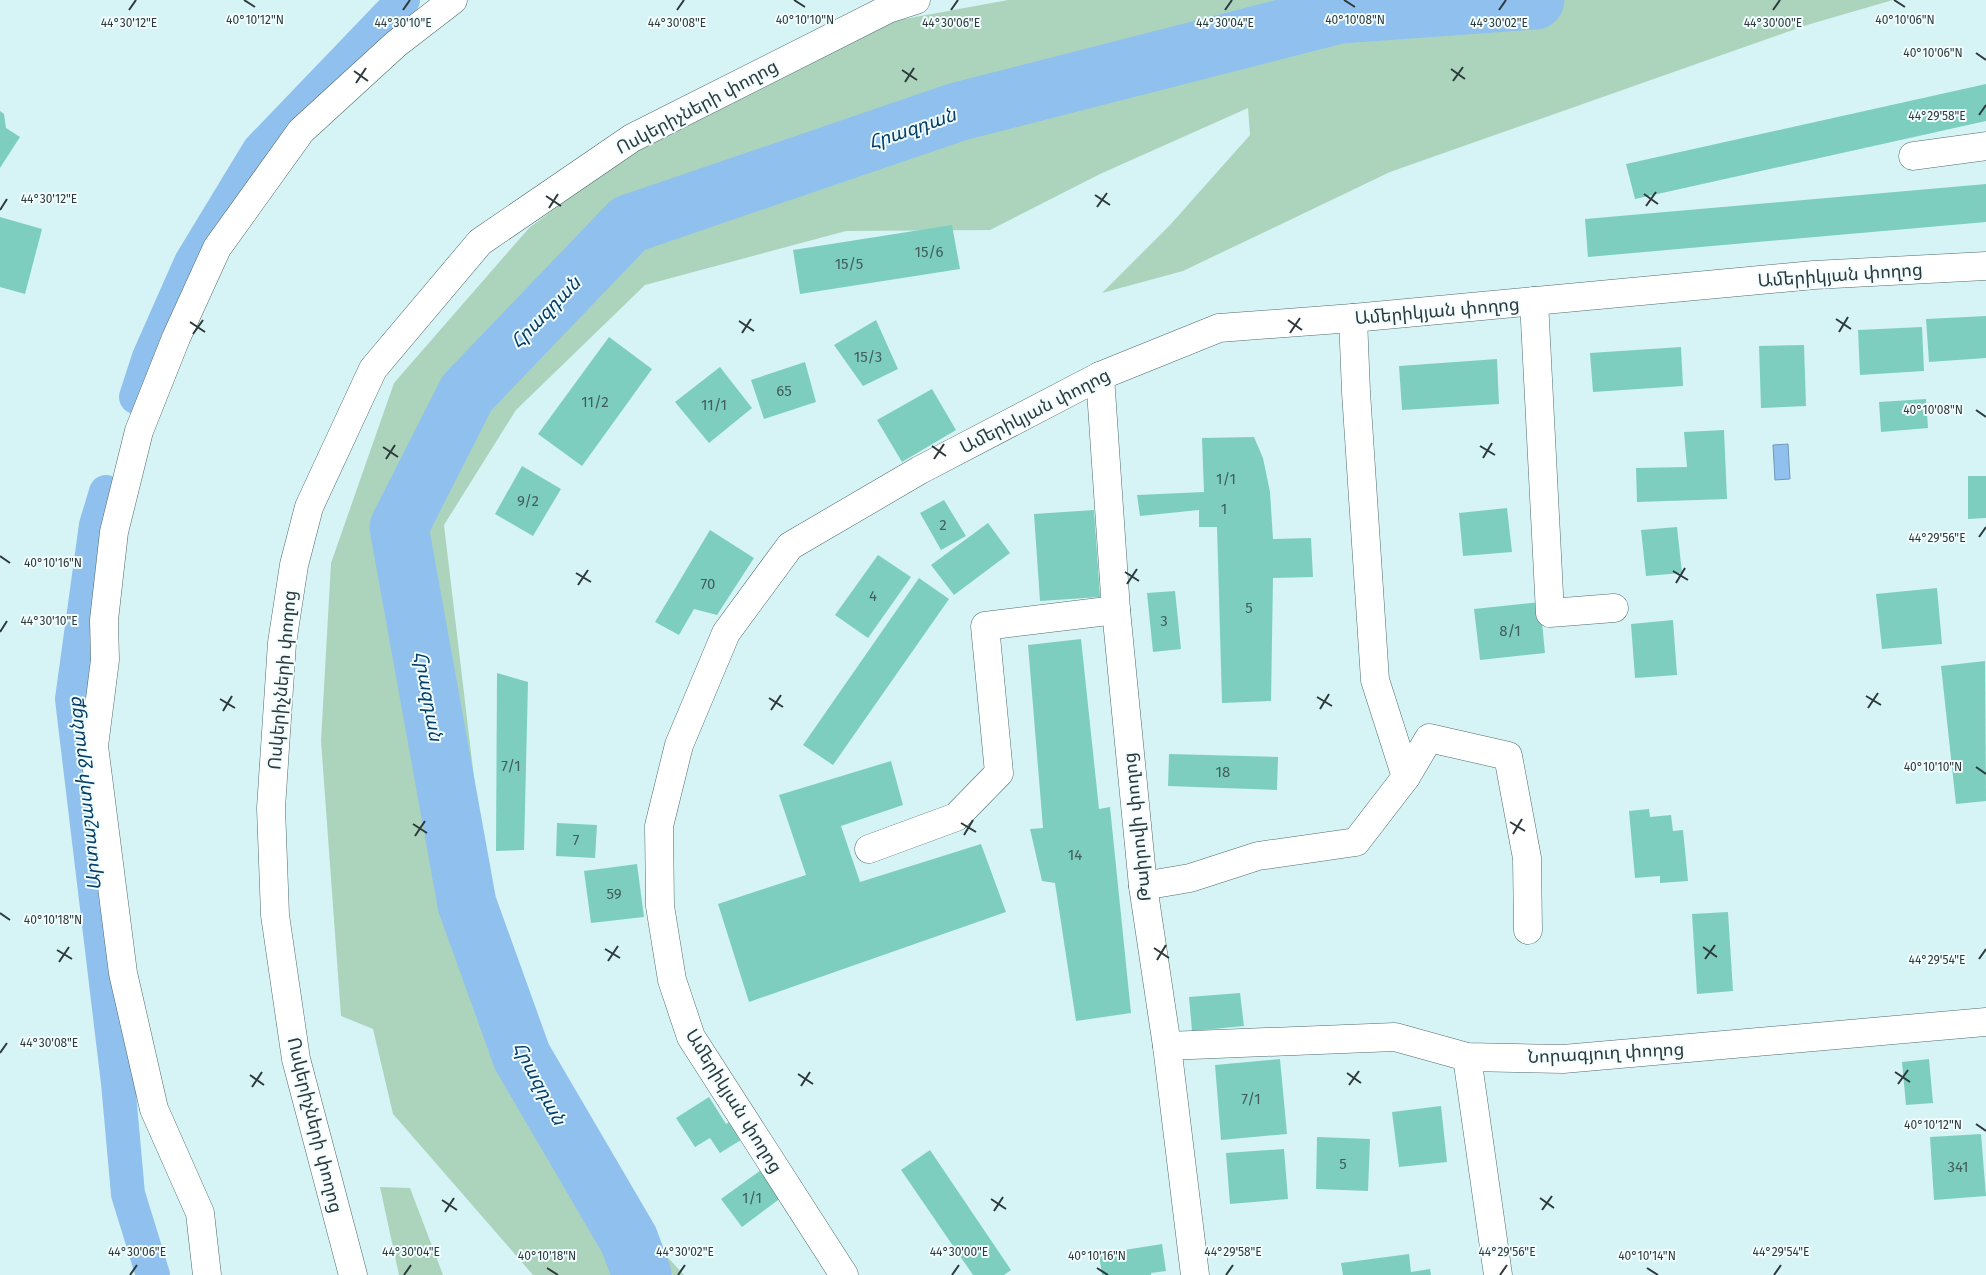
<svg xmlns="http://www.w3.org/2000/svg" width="1986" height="1275" font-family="'Fira Sans','Noto Sans Armenian',sans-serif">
<rect width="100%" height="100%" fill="#d6f4f6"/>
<g fill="#acd4bc">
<polygon points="1008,0 1893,0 1807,25 1390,172 1183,271 1102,293 1170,225 1250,135 1248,108 1100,174 990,230 846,231 645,285 516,410 444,525 483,853 532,1051 649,1237 684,1275 533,1275 393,1114 373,1029 341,1016 321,741 331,563 394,383 529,228 634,149 888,22"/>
<polygon points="380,1187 410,1188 443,1275 399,1275"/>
</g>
<polygon fill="#90c0ed" stroke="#7298b7" points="1788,444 1790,479 1775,480 1773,445"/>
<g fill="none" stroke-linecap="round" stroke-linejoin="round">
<g stroke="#90c0ed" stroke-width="34">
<polyline points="136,397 149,357 191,262 259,150 403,0"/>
<polyline points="106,492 96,525 72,699 118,1083 128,1194 153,1275"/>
</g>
<polyline stroke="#90c0ed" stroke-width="59" points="642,1275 629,1240 522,1057 467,904 399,527 467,393 629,224 957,112 1340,14 1535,0"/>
</g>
<g fill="#7ecebf">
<polygon points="1986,84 1986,121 1635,199 1626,164"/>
<polygon points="0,111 4,114 6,128 20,137 0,168"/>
<polygon points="1986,184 1986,222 1588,257 1585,219"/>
<polygon points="0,217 42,229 25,294 0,287"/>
<polygon points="952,225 960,269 800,294 793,250"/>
<polygon points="1986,316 1986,358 1929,362 1926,319"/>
<polygon points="876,320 898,369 863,386 834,345"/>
<polygon points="1922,327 1924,371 1860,375 1858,330"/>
<polygon points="609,337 652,369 582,466 538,434"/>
<polygon points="1804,345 1806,406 1761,408 1759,346"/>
<polygon points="1681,347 1683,386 1593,392 1590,353"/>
<polygon points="1497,359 1499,404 1402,410 1399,366"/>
<polygon points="805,362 816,402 764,419 751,380"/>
<polygon points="720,367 752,408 709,443 675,402"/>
<polygon points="932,389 956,430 902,462 877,420"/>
<polygon points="1926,399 1928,428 1881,432 1879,402"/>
<polygon points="1724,430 1727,499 1637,502 1636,468 1687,467 1684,432"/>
<polygon points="1254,437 1263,458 1270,492 1273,539 1311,538 1313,577 1273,578 1271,701 1222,703 1217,527 1199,527 1199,510 1140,516 1137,495 1204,492 1202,438"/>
<polygon points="522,466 561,489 533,536 495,514"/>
<polygon points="1968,476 1986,476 1986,518 1968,519"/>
<polygon points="944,500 966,536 941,550 920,513"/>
<polygon points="1507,508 1512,552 1463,556 1459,513"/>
<polygon points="1094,510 1100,597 1040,601 1034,514"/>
<polygon points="988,523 1010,553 954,595 931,565"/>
<polygon points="1677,527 1682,573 1646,576 1641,530"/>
<polygon points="710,530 754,558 717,615 694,609 679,635 655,622"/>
<polygon points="878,555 911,577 868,638 835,615"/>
<polygon points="919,578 949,599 833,765 803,745"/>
<polygon points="1937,588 1942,644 1882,649 1876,594"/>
<polygon points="1175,591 1181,649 1153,652 1147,593"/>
<polygon points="1540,602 1545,653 1480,660 1474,609"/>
<polygon points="1673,620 1677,675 1635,678 1631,624"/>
<polygon points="1081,639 1099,809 1110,807 1131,1013 1076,1021 1055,883 1042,881 1030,829 1043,828 1028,645"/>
<polygon points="1985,661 1986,801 1956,804 1941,666"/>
<polygon points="497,673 528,682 524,850 496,851"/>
<polygon points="1169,754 1278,757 1277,790 1168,786"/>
<polygon points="891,761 903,805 841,826 860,882 981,844 1006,912 749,1002 718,904 806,875 779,795"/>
<polygon points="1649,809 1650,817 1671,815 1673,831 1683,830 1688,881 1660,883 1660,876 1635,878 1629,811"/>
<polygon points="557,823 597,825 595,858 556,856"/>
<polygon points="637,864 644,917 591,923 584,871"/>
<polygon points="1728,912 1733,991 1697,994 1692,914"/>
<polygon points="1240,993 1244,1026 1192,1031 1189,997"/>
<polygon points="1280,1059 1287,1134 1221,1140 1215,1065"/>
<polygon points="1929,1059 1933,1103 1906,1105 1902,1062"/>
<polygon points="709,1097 726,1124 732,1120 744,1138 720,1153 710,1138 695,1147 676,1118"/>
<polygon points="1441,1106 1447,1162 1399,1167 1392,1112"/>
<polygon points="1981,1134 1986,1196 1934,1200 1930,1137"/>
<polygon points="1317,1137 1370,1139 1368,1191 1316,1189"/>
<polygon points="1284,1149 1288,1199 1230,1204 1226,1153"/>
<polygon points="930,1150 1011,1270 1004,1275 973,1275 901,1170"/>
<polygon points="761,1170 782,1197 742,1227 721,1199"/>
<polygon points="1162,1244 1166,1271 1151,1273 1151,1275 1102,1275 1099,1254"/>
<polygon points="1409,1254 1411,1272 1430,1269 1431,1275 1343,1275 1341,1263"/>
</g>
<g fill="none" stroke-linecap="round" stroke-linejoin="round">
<defs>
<g id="minor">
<polyline points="1913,156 1986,146"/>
<polyline points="1534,301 1550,613 1614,608"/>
<polyline points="1100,376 1116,610 1143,886 1167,1046 1195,1275"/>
<polyline points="1406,777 1429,738 1508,756 1527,858 1528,930"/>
<polyline points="869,849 956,817 999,773 985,626 1116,610"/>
<polyline points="1143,886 1190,878 1258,856 1356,842 1406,777 1375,680 1356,392 1353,318"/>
<polyline points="1167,1046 1395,1037 1467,1057 1563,1059 1986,1022"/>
<polyline points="1467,1057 1498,1275"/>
<polyline points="207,1275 200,1213 154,1109 123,973 94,746 105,660 104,620 114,532 139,431 176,338 217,248 301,131 396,44 453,0"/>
<polyline points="353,1275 296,1059 275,915 271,808 282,643 294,565 309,507 373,369 480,242 632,138 888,9 916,0"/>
<polyline points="844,1275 691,1037 672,980 660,906 659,826 679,745 726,633 790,546 920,470 1100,376 1219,328 1353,318 1814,275 1986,266"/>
</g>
</defs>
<use href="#minor" stroke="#506b6d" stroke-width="29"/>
<use href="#minor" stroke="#fff" stroke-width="28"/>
</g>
<path fill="none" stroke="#2d393a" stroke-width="2" d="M 244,0 L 255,7M 794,0 L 805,7M 1344,0 L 1355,7M 1894,0 L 1905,7M 129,10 L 136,0M 403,10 L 410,0M 677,10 L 684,0M 951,10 L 958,0M 1225,10 L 1232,0M 1499,10 L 1506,0M 1773,10 L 1780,0M 1976,53 L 1986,60M 1451,69 L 1465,79M 902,70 L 917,80M 354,71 L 368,81M 1453,81 L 1463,67M 905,82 L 914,68M 356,83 L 366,68M 1979,115 L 1986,105M 1644,194 L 1658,204M 1095,195 L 1110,205M 546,196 L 561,206M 1646,206 L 1656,192M 1097,207 L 1107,193M 549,208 L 558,194M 0,210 L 7,199M 1836,319 L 1851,329M 1288,320 L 1302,330M 739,321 L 754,331M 190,322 L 205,332M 1839,332 L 1848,317M 742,333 L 751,319M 1290,333 L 1300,318M 193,334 L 203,320M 1976,410 L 1986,417M 932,446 L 946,456M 1480,446 L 1495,455M 383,447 L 398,457M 1483,458 L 1492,443M 386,459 L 395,445M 934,459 L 944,444M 1979,537 L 1986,527M 0,556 L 10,563M 1673,571 L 1688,580M 1125,572 L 1139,581M 576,573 L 591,582M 1676,583 L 1685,568M 1127,584 L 1137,569M 578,585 L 588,570M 0,632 L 7,621M 1866,696 L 1881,705M 1317,697 L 1332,706M 769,698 L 783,707M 220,699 L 235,708M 1868,708 L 1878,693M 1320,709 L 1329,694M 771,710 L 781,695M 223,711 L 232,696M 1976,767 L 1986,774M 1510,822 L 1525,831M 961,823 L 976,832M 413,824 L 427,833M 1513,834 L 1522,819M 964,835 L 973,820M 415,836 L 425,821M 0,913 L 10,920M 1703,947 L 1717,957M 1154,948 L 1169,958M 605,949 L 620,958M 57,950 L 72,959M 1705,959 L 1715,945M 1979,959 L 1986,949M 1157,960 L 1166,945M 608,961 L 618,946M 59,962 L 69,947M 0,1053 L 7,1043M 1895,1072 L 1910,1082M 1347,1073 L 1361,1083M 798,1074 L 813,1084M 250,1075 L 264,1085M 1898,1084 L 1908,1070M 1349,1085 L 1359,1071M 801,1086 L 810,1072M 252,1087 L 262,1072M 1976,1124 L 1986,1131M 1540,1198 L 1554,1208M 991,1199 L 1006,1209M 442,1200 L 457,1210M 1542,1210 L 1552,1196M 994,1211 L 1003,1197M 445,1212 L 454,1198M 547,1268 L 558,1275M 1097,1268 L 1108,1275M 1647,1268 L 1658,1275M 130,1275 L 137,1265M 404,1275 L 411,1265M 678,1275 L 685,1265M 952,1275 L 959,1265M 1226,1275 L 1233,1265M 1500,1275 L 1507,1265M 1774,1275 L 1781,1265"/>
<g text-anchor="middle" stroke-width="4" stroke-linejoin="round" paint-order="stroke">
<g font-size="15" fill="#415e5b">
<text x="929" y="257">15/6</text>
<text x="849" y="269">15/5</text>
<text x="868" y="362">15/3</text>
<text x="784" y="396">65</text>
<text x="595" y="407">11/2</text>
<text x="714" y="410">11/1</text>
<text x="1226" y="484">1/1</text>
<text x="528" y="506">9/2</text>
<text x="1224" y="514">1</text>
<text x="943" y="530">2</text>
<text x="708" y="589">70</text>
<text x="873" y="601">4</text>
<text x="1249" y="613">5</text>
<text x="1164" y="626">3</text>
<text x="1510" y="636">8/1</text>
<text x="511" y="771">7/1</text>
<text x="1223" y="777">18</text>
<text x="576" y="845">7</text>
<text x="1075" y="860">14</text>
<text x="614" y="899">59</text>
<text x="1251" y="1104">7/1</text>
<text x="1343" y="1169">5</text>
<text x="1958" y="1172">341</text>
<text x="752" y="1203">1/1</text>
</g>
<g font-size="18" fill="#2d393a" stroke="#f1fdfe">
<text transform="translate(697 107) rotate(-28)" y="6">Ոսկերիչների փողոց</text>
<text transform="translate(1840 275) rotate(-4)" y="6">Ամերիկյան փողոց</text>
<text transform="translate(1437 311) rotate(-5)" y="6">Ամերիկյան փողոց</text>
<text transform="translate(1035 411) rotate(-27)" y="6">Ամերիկյան փողոց</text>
<text transform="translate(282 680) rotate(-85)" y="6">Ոսկերիչների փողոց</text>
<text transform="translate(1137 827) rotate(-96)" y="6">Թաիրովի փողոց</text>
<text transform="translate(1606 1053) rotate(-3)" y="6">Նորագյուղ փողոց</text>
<text transform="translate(734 1101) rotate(58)" y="6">Ամերիկյան փողոց</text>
<text transform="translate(315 1125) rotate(76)" y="6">Ոսկերիչների փողոց</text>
</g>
<g font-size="19" font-style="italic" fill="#043e67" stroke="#f1fdfe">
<text transform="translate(912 128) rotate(-19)" y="7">Հրազդան</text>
<text transform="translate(545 312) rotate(-46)" y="7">Հրազդան</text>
<text transform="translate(429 696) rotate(80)" y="7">Հրազդան</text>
<text transform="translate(84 794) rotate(-96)" y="7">Արտաշատի ջրանցք</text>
<text transform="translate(540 1083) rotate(62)" y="7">Հրազդան</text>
</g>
</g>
<g font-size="12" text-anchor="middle" fill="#2d393a" stroke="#f1fdfe" stroke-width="4" stroke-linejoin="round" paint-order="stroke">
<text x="1905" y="24">40°10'06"N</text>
<text x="255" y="24">40°10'12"N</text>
<text x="805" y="24">40°10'10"N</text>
<text x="1355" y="24">40°10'08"N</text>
<text x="129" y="27">44°30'12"E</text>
<text x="403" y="27">44°30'10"E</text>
<text x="951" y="27">44°30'06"E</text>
<text x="1225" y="27">44°30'04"E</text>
<text x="677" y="27">44°30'08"E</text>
<text x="1499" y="27">44°30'02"E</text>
<text x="1773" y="27">44°30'00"E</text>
<text x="1933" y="57">40°10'06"N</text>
<text x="1937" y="120">44°29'58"E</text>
<text x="49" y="203">44°30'12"E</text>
<text x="1933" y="414">40°10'08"N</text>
<text x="1937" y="542">44°29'56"E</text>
<text x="53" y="567">40°10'16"N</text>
<text x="49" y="625">44°30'10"E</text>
<text x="1933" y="771">40°10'10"N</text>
<text x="53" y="924">40°10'18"N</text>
<text x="1937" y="964">44°29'54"E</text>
<text x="49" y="1047">44°30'08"E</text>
<text x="1933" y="1129">40°10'12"N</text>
<text x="137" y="1256">44°30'06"E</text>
<text x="411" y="1256">44°30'04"E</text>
<text x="685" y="1256">44°30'02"E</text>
<text x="959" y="1256">44°30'00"E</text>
<text x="1233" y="1256">44°29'58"E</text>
<text x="1507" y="1256">44°29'56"E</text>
<text x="1781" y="1256">44°29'54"E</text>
<text x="547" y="1260">40°10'18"N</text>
<text x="1097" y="1260">40°10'16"N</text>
<text x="1647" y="1260">40°10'14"N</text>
</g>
</svg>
